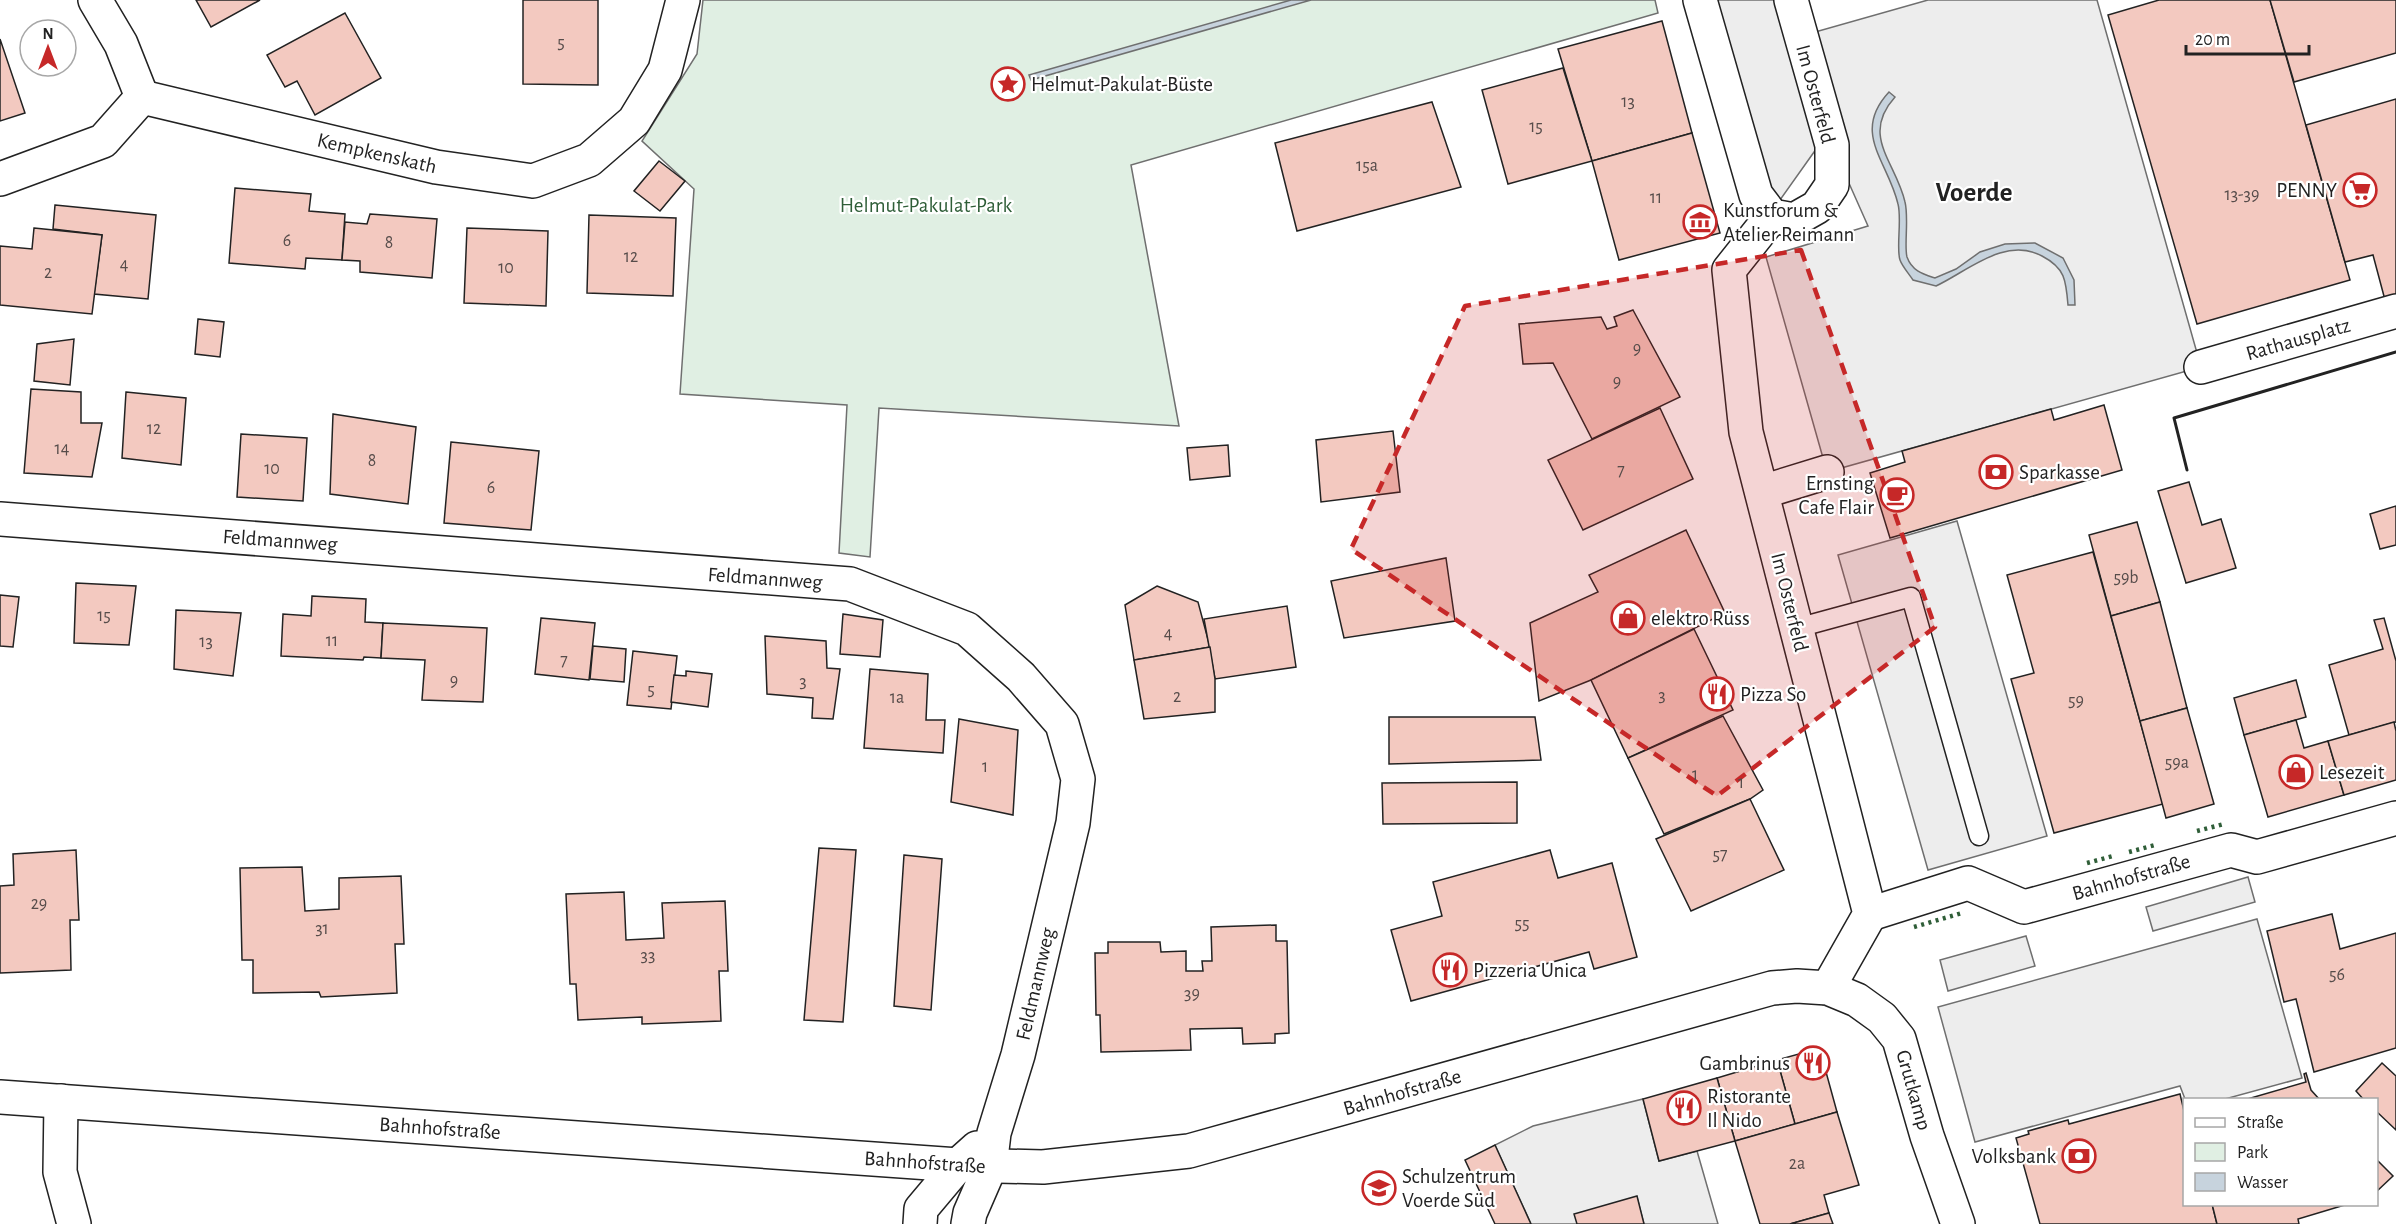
<svg xmlns="http://www.w3.org/2000/svg" width="2396" height="1224" font-family="'Alegreya Sans',sans-serif">
<rect width="100%" height="100%" fill="#fff"/>
<polygon fill="#e0efe3" stroke="#6f6f6f" stroke-width="1.5" points="703,0 1655,0 1658,13 1131,165 1179,426 879,408 870,557 839,553 847,405 680,394 694,189 642,141 697,54"/>
<g fill="#ededed" stroke="#6f6f6f" stroke-width="1.5">
<polygon points="1710,0 1777,0 1819,145 1780,200 1759,185"/>
<polygon points="1928,0 2097,0 2201,367 1827,472 1766,257 1868,226 1832,145 1801,36"/>
<polygon points="1957,521 2047,836 1928,870 1838,555"/>
<polygon points="2248,877 2255,902 2153,931 2146,907"/>
<polygon points="2257,919 2302,1078 2225,1099 2185,1099 2180,1086 1975,1142 1938,1007"/>
<polygon points="2026,936 2035,966 1948,991 1940,960"/>
<polygon points="1643,1099 1659,1161 1697,1151 1718,1224 1644,1224 1637,1197 1577,1224 1531,1224 1495,1145 1533,1126"/>
</g>
<g fill="#c7d3dd" stroke="#6f6f6f" stroke-width="1.5">
<polygon points="1291,0 1311,0 1031,80 1029,75"/>
<path d="M 1889,92 L 1895,97 C 1860,136 1896,162 1905,202 C 1909,218 1904,246 1907,257 C 1912,271 1923,274 1935,278 L 1956,269 L 1980,252 L 2005,244 L 2035,243 L 2063,258 L 2074,280 L 2075,305 L 2068,305 C 2066,280 2065,268 2042,256 C 2005,236 1968,271 1936,286 L 1913,280 C 1909,274 1902,266 1900,260 C 1896,249 1902,219 1898,204 C 1888,161 1851,133 1889,92 Z"/>
</g>
<g fill="#f3c9c0" stroke="#222" stroke-width="1.5">
<polygon points="196,0 260,0 211,27"/>
<polygon points="523,0 598,0 598,85 523,84"/>
<polygon points="2159,0 2270,0 2350,280 2197,324 2108,15"/>
<polygon points="2270,0 2396,0 2396,53 2294,82"/>
<polygon points="345,13 381,78 315,115 297,81 285,87 267,55"/>
<polygon points="1662,21 1692,133 1592,161 1558,49"/>
<polygon points="0,39 25,113 0,121"/>
<polygon points="1563,68 1592,161 1508,184 1482,90"/>
<polygon points="2396,99 2396,297 2385,300 2373,255 2345,262 2306,125"/>
<polygon points="1432,102 1461,187 1297,231 1275,143"/>
<polygon points="1692,133 1720,233 1619,260 1592,161"/>
<polygon points="659,161 685,181 660,211 634,191"/>
<polygon points="235,188 311,194 309,211 345,214 342,260 306,258 305,269 229,263"/>
<polygon points="55,205 156,215 148,299 94,294 102,235 53,229"/>
<polygon points="370,214 437,219 432,278 360,272 360,261 342,260 345,222 367,224"/>
<polygon points="589,215 676,218 673,296 587,293"/>
<polygon points="34,228 102,235 92,314 0,305 0,246 32,249"/>
<polygon points="467,228 548,231 546,306 464,303"/>
<polygon points="1633,310 1680,397 1592,439 1553,363 1523,364 1519,324 1601,317 1607,329 1617,326 1614,317"/>
<polygon points="198,319 224,322 220,357 195,354"/>
<polygon points="74,339 70,385 34,381 37,344"/>
<polygon points="31,389 81,392 81,423 102,423 92,477 24,473"/>
<polygon points="126,392 186,398 181,465 122,458"/>
<polygon points="2104,405 2122,470 1890,538 1870,473 1905,462 1902,451 2051,409 2054,420"/>
<polygon points="1660,408 1693,479 1583,530 1548,460"/>
<polygon points="333,414 416,427 408,504 330,494"/>
<polygon points="1393,431 1400,492 1321,502 1316,440"/>
<polygon points="241,434 307,438 303,501 237,497"/>
<polygon points="451,442 539,451 531,530 444,523"/>
<polygon points="1228,445 1230,476 1190,480 1187,448"/>
<polygon points="2189,482 2202,525 2221,519 2236,568 2186,583 2158,491"/>
<polygon points="2396,506 2396,545 2380,549 2370,514"/>
<polygon points="2137,522 2160,602 2111,616 2089,535"/>
<polygon points="1686,530 1725,613 1591,680 1539,701 1530,623 1598,592 1589,575"/>
<polygon points="2093,552 2163,804 2054,833 2011,679 2034,673 2007,575"/>
<polygon points="1446,558 1455,621 1344,638 1331,581"/>
<polygon points="76,583 136,586 129,645 74,643"/>
<polygon points="1157,586 1198,602 1210,647 1134,660 1125,605"/>
<polygon points="0,595 19,597 13,647 0,646"/>
<polygon points="312,596 366,599 365,622 383,623 381,658 364,657 363,660 281,656 283,614 311,616"/>
<polygon points="2160,602 2187,708 2140,721 2111,616"/>
<polygon points="1287,606 1296,667 1215,679 1204,619"/>
<polygon points="176,610 241,613 233,676 174,669"/>
<polygon points="843,614 883,620 880,657 840,654"/>
<polygon points="541,618 595,623 589,680 535,674"/>
<polygon points="2384,618 2396,661 2396,722 2349,735 2329,665 2383,649 2374,620"/>
<polygon points="383,623 487,628 483,702 422,700 425,660 381,658"/>
<polygon points="1694,629 1733,710 1628,758 1591,680"/>
<polygon points="765,636 826,641 827,668 840,669 833,719 812,718 813,698 767,694"/>
<polygon points="593,646 626,649 624,682 590,679"/>
<polygon points="1210,647 1215,679 1215,712 1144,719 1134,660"/>
<polygon points="633,651 677,656 671,709 627,705"/>
<polygon points="870,669 928,674 926,720 945,720 943,753 864,748"/>
<polygon points="686,671 712,674 708,707 671,702 674,675 686,676"/>
<polygon points="2296,680 2306,717 2244,735 2234,698"/>
<polygon points="2187,708 2214,804 2166,818 2140,721"/>
<polygon points="1723,716 1763,790 1750,799 1664,834 1628,758"/>
<polygon points="1389,717 1535,717 1541,760 1389,764"/>
<polygon points="959,719 1018,730 1013,815 951,802"/>
<polygon points="2296,720 2304,748 2328,741 2344,795 2268,817 2244,735"/>
<polygon points="2394,722 2396,731 2396,780 2344,795 2328,741"/>
<polygon points="1517,782 1517,823 1383,824 1382,783"/>
<polygon points="1750,799 1784,870 1691,911 1656,839"/>
<polygon points="819,848 856,850 843,1022 804,1020"/>
<polygon points="76,850 79,920 70,920 71,970 0,973 0,886 14,885 13,854"/>
<polygon points="1550,850 1558,878 1612,863 1637,957 1594,969 1589,952 1411,1001 1391,930 1442,916 1433,882"/>
<polygon points="904,855 942,859 931,1010 894,1006"/>
<polygon points="302,867 305,911 339,909 339,878 401,876 404,944 395,944 397,993 321,997 319,992 253,993 253,960 242,960 240,868"/>
<polygon points="624,892 626,940 664,938 662,903 725,901 728,971 719,971 721,1021 642,1024 642,1017 578,1020 576,984 570,984 566,894"/>
<polygon points="2332,914 2340,949 2396,933 2396,1048 2314,1072 2296,999 2284,1002 2267,931"/>
<polygon points="1276,925 1276,941 1287,941 1289,1033 1275,1034 1275,1043 1243,1044 1242,1028 1190,1029 1191,1050 1101,1052 1100,1015 1096,1015 1095,953 1108,953 1108,942 1160,942 1161,952 1186,951 1186,971 1203,971 1202,961 1212,961 1211,927"/>
<polygon points="1806,1052 1823,1061 1837,1112 1795,1124 1777,1060"/>
<polygon points="1777,1060 1795,1124 1735,1141 1717,1078"/>
<polygon points="2382,1063 2396,1076 2396,1130 2376,1111 2376,1100 2364,1100 2356,1091"/>
<polygon points="2306,1073 2311,1090 2320,1100 2244,1100 2306,1082 2304,1074"/>
<polygon points="1717,1078 1735,1141 1659,1161 1643,1099"/>
<polygon points="2180,1094 2184,1111 2184,1204 2212,1204 2217,1224 2040,1224 2016,1138 2029,1134 2028,1131 2068,1120 2069,1124"/>
<polygon points="1837,1112 1859,1185 1824,1195 1829,1213 1790,1224 1760,1224 1735,1141"/>
<polygon points="1495,1145 1531,1224 1495,1224 1465,1160"/>
<polygon points="2376,1159 2393,1176 2376,1192"/>
<polygon points="1637,1196 1644,1224 1577,1224 1574,1214"/>
<polygon points="2212,1204 2348,1204 2298,1219 2299,1224 2217,1224"/>
<polygon points="1829,1213 1833,1224 1790,1224"/>
</g>
<g fill="none" stroke-linecap="round" stroke-linejoin="round">
<defs>
<polyline id="lane" points="1797,628 1911,597 1979,836"/>
<g id="street">
<polyline points="95,0 121,44 142,97"/>
<polyline points="1700,0 1756,195 1772,216 1794,220 1817,207 1832,185 1832,145 1791,0"/>
<polyline points="142,97 436,167 533,181 589,160 634,121 665,70 683,0"/>
<polyline points="0,179 103,141 142,97"/>
<polyline points="1772,216 1729,270 1746,432 1870,914 1828,988"/>
<polyline points="2201,367 2396,311"/>
<polyline points="1762,492 1827,472"/>
<polyline points="0,519 850,584 967,629 1021,677 1062,724 1078,779 1073,823 1018,1055 994,1133 990,1167 970,1213 968,1224"/>
<polyline points="1870,914 1968,883 2024,907 2231,850 2257,857 2396,818"/>
<polyline points="61,1101 60,1172 74,1224"/>
<polyline points="920,1224 921,1209 958,1165 977,1148"/>
</g>
<polyline id="secondary" points="0,1097 958,1165 1043,1167 1189,1151 1772,988 1797,986 1828,988 1857,1000 1882,1018 1899,1039 1927,1136 1958,1224"/>
</defs>
<use href="#lane" stroke="#222" stroke-width="21"/>
<use href="#street" stroke="#222" stroke-width="36"/>
<use href="#secondary" stroke="#222" stroke-width="36"/>
<use href="#lane" stroke="#fff" stroke-width="18"/>
<use href="#street" stroke="#fff" stroke-width="33"/>
<use href="#secondary" stroke="#fff" stroke-width="33"/>
<g stroke="#2f5e38" stroke-width="4.5" stroke-dasharray="3 4.5" stroke-linecap="butt">
<polyline points="2197,831 2224,824"/>
<polyline points="2129,852 2155,845"/>
<polyline points="2087,863 2113,856"/>
<polyline points="1914,927 1962,913"/>
</g>
<polyline stroke="#222" stroke-width="3" points="2187,470 2174,418 2396,352"/>
</g>
<path fill="#c62828" fill-opacity="0.2" stroke="#c62828" stroke-width="4.5" stroke-dasharray="12 8" stroke-linejoin="round" d="M 1801,250 L 1935,627 L 1717,796 L 1351,549 L 1465,306 Z"/>
<defs>
<symbol id="sight-ring" viewBox="-11 -11 22 22"><circle r="9.5" fill="#fff" stroke="#c62828" stroke-width="1.5"/><path d="M0-6L1.8-2.2L6-1.7L2.9 1.2L3.7 5.4L0 3.3L-3.7 5.4L-2.9 1.2L-6-1.7L-1.8-2.2Z" fill="#c62828"/></symbol>
<symbol id="supermarket-ring" viewBox="-11 -11 22 22"><circle r="9.5" fill="#fff" stroke="#c62828" stroke-width="1.5"/><path d="M-6-5.5h2.5l.6 2H6L4.5 2H-2.5L-4.4-4H-6ZM-1.5 3.2a1.3 1.3 0 1 0 .1 0ZM3 3.2a1.3 1.3 0 1 0 .1 0Z" fill="#c62828"/></symbol>
<symbol id="museum-ring" viewBox="-11 -11 22 22"><circle r="9.5" fill="#fff" stroke="#c62828" stroke-width="1.5"/><path d="M0-6L6-3V-2H-6V-3ZM-5-1h2V3h-2ZM-1-1h2V3h-2ZM3-1h2V3H3ZM-6 4H6V6H-6Z" fill="#c62828"/></symbol>
<symbol id="bank-ring" viewBox="-11 -11 22 22"><circle r="9.5" fill="#fff" stroke="#c62828" stroke-width="1.5"/><path d="M-6-4H6V4H-6ZM0-2.3a2.3 2.3 0 1 0 0 4.6a2.3 2.3 0 1 0 0-4.6Z" fill="#c62828"/></symbol>
<symbol id="cafe-ring" viewBox="-11 -11 22 22"><circle r="9.5" fill="#fff" stroke="#c62828" stroke-width="1.5"/><path d="M-5.5-4.5H6V0H3Q3 3.5 0 3.5H-2.5Q-5.5 3.5-5.5 0ZM3-3.2v2h1.7v-2ZM-6 4.5H4V6H-6Z" fill="#c62828"/></symbol>
<symbol id="shop-ring" viewBox="-11 -11 22 22"><circle r="9.5" fill="#fff" stroke="#c62828" stroke-width="1.5"/><path d="M-5-2.5h2.3a2.7 3.5 0 0 1 5.4 0H5L5.5 6h-11ZM-1.5-2.5h3a1.5 2.3 0 0 0-3 0Z" fill="#c62828"/></symbol>
<symbol id="restaurant-ring" viewBox="-11 -11 22 22"><circle r="9.5" fill="#fff" stroke="#c62828" stroke-width="1.5"/><path d="M-5-6h1v4h1v-4h1v4h1v-4h1v5L-1.5 .5V6h-2V.5L-5-1ZM5-6V6H3V1.5H1.5Q1.5-4 5-6Z" fill="#c62828"/></symbol>
<symbol id="school-ring" viewBox="-11 -11 22 22"><circle r="9.5" fill="#fff" stroke="#c62828" stroke-width="1.5"/><path d="M0-5L7-2L0 1L-7-2ZM-4 1L0 2.5L4 1V4Q0 6-4 4Z" fill="#c62828"/></symbol>
</defs>
<g fill-rule="evenodd">
<use href="#sight-ring" x="989" y="65" width="38" height="38"/>
<use href="#supermarket-ring" x="2341" y="171" width="38" height="38"/>
<use href="#museum-ring" x="1681" y="203" width="38" height="38"/>
<use href="#bank-ring" x="1977" y="453" width="38" height="38"/>
<use href="#cafe-ring" x="1878" y="476" width="38" height="38"/>
<use href="#shop-ring" x="1609" y="599" width="38" height="38"/>
<use href="#restaurant-ring" x="1698" y="675" width="38" height="38"/>
<use href="#shop-ring" x="2277" y="753" width="38" height="38"/>
<use href="#restaurant-ring" x="1431" y="951" width="38" height="38"/>
<use href="#restaurant-ring" x="1794" y="1044" width="38" height="38"/>
<use href="#restaurant-ring" x="1665" y="1089" width="38" height="38"/>
<use href="#bank-ring" x="2060" y="1137" width="38" height="38"/>
<use href="#school-ring" x="1360" y="1169" width="38" height="38"/>
</g>
<g text-anchor="middle" stroke-width="4.5" stroke-linejoin="round" paint-order="stroke">
<g font-size="18" fill="#564c4a">
<text x="561" y="48">5</text>
<text x="1628" y="107">13</text>
<text x="1536" y="132">15</text>
<text x="1367" y="171">15a</text>
<text x="2242" y="200">13-39</text>
<text x="1656" y="203">11</text>
<text x="287" y="246">6</text>
<text x="389" y="248">8</text>
<text x="631" y="262">12</text>
<text x="124" y="270">4</text>
<text x="506" y="273">10</text>
<text x="48" y="278">2</text>
<text x="1637" y="354">9</text>
<text x="1617" y="387">9</text>
<text x="154" y="434">12</text>
<text x="62" y="454">14</text>
<text x="372" y="466">8</text>
<text x="272" y="474">10</text>
<text x="1621" y="476">7</text>
<text x="491" y="493">6</text>
<text x="2126" y="583">59b</text>
<text x="104" y="621">15</text>
<text x="1168" y="639">4</text>
<text x="332" y="646">11</text>
<text x="206" y="647">13</text>
<text x="564" y="666">7</text>
<text x="454" y="686">9</text>
<text x="803" y="687">3</text>
<text x="651" y="695">5</text>
<text x="1662" y="701">3</text>
<text x="1177" y="702">2</text>
<text x="897" y="703">1a</text>
<text x="2076" y="706">59</text>
<text x="2177" y="768">59a</text>
<text x="985" y="772">1</text>
<text x="1695" y="780">1</text>
<text x="1741" y="788">1</text>
<text x="1720" y="860">57</text>
<text x="39" y="909">29</text>
<text x="1522" y="929">55</text>
<text x="322" y="934">31</text>
<text x="648" y="961">33</text>
<text x="2337" y="980">56</text>
<text x="1192" y="999">39</text>
<text x="1797" y="1169">2a</text>
</g>
<g font-size="21" fill="#222" stroke="#fff" text-anchor="start">
<text x="1031" y="91">Helmut-Pakulat-Büste</text>
<text x="2337" y="197" text-anchor="end">PENNY</text>
<text x="1723" y="217">Kunstforum &amp;<tspan x="1723" dy="24">Atelier Reimann</tspan></text>
<text x="2019" y="479">Sparkasse</text>
<text x="1874" y="490" text-anchor="end">Ernsting<tspan x="1874" dy="24">Cafe Flair</tspan></text>
<text x="1651" y="625">elektro Rüss</text>
<text x="1740" y="701">Pizza So</text>
<text x="2319" y="779">Lesezeit</text>
<text x="1473" y="977">Pizzeria Unica</text>
<text x="1790" y="1070" text-anchor="end">Gambrinus</text>
<text x="1707" y="1103">Ristorante<tspan x="1707" dy="24">Il Nido</tspan></text>
<text x="2056" y="1163" text-anchor="end">Volksbank</text>
<text x="1402" y="1183">Schulzentrum<tspan x="1402" dy="24">Voerde Süd</tspan></text>
</g>
<g font-size="21" fill="#222" stroke="#fff">
<text transform="translate(1816 94) rotate(75)" y="7">Im Osterfeld</text>
<text transform="translate(377 153) rotate(13)" y="7">Kempkenskath</text>
<text transform="translate(2298 339) rotate(-16)" y="7">Rathausplatz</text>
<text transform="translate(280 540) rotate(4)" y="7">Feldmannweg</text>
<text transform="translate(765 578) rotate(4)" y="7">Feldmannweg</text>
<text transform="translate(1790 602) rotate(76)" y="7">Im Osterfeld</text>
<text transform="translate(2131 877) rotate(-16)" y="7">Bahnhofstraße</text>
<text transform="translate(1035 984) rotate(-77)" y="7">Feldmannweg</text>
<text transform="translate(1914 1090) rotate(74)" y="7">Grutkamp</text>
<text transform="translate(1402 1092) rotate(-16)" y="7">Bahnhofstraße</text>
<text transform="translate(440 1128) rotate(4)" y="7">Bahnhofstraße</text>
<text transform="translate(925 1162) rotate(4)" y="7">Bahnhofstraße</text>
</g>
<g font-size="21" fill="#2f5e38" stroke="#fff">
<text x="926" y="212">Helmut-Pakulat-Park</text>
</g>
<g font-size="27" font-weight="bold" fill="#222" stroke="#fff">
<text x="1974" y="201">Voerde</text>
</g>
</g>
<rect x="2183" y="1098" width="195" height="108" fill="#ffffff" stroke="#a7a7a7" stroke-width="1.5"/>
<rect x="2195" y="1118" width="30" height="9" fill="#ffffff" stroke="#a7a7a7" stroke-width="1.5"/>
<text x="2237" y="1128" font-size="18" fill="#222222">Straße</text>
<rect x="2195" y="1143" width="30" height="18" fill="#e0efe3" stroke="#a7a7a7" stroke-width="1.5"/>
<text x="2237" y="1158" font-size="18" fill="#222222">Park</text>
<rect x="2195" y="1173" width="30" height="18" fill="#c7d3dd" stroke="#a7a7a7" stroke-width="1.5"/>
<text x="2237" y="1188" font-size="18" fill="#222222">Wasser</text>
<g transform="translate(48 48)"><circle r="28" fill="#ffffff" stroke="#a7a7a7" stroke-width="1.5"/>
<path d="M0-4.5L10 22L0 15L-10 22Z" fill="#c62828"/>
<text y="-9" font-size="16" font-weight="bold" text-anchor="middle" fill="#222222">N</text>
</g>
<path d="M2186 45v9h123v-9" fill="none" stroke="#222222" stroke-width="3"/>
<text x="2195" y="45" font-size="18" fill="#222222" stroke="#ffffff" stroke-width="4.5" paint-order="stroke">20 m</text>
</svg>
